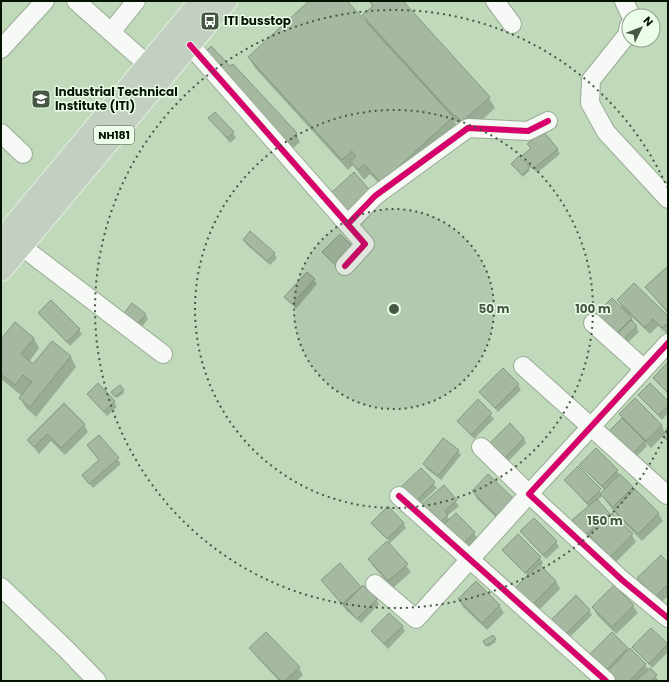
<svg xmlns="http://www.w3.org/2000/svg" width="669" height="682" font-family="Poppins,sans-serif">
<rect width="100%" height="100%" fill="#c0d9bb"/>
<g fill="#0003">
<polygon points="310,1 346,1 368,26 364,16 373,7 370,1 402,1 489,98 495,108 469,132 454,120 458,128 387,192 370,174 364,180 353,165 348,170 255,68 249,58"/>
<polygon points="233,65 296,134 300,142 289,152 230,68"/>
<polygon points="210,118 233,133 236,138 230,143"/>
<polygon points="529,145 557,149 560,154 537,173 523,156 531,149"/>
<polygon points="519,158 530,170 523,177 512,164"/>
<polygon points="340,235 341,272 323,252"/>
<polygon points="244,240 274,253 277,258 270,265 247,245"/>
<polygon points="668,268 668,314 646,287"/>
<polygon points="314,280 317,284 296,309 285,297"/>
<polygon points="618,300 668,317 668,335 658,326 650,334 630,315 639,332 622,348 596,326 624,311"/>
<polygon points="39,313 79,330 82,334 70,346"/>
<polygon points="145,314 148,319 137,333 124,323"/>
<polygon points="34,338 39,348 29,362 33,365 52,342 71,357 76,367 36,417 26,408 20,398 22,396 1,379 1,341"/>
<polygon points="668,365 668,394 654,378"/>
<polygon points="518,385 521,390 498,412 480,392"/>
<polygon points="123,391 124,393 117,398 114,394"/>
<polygon points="88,395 114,402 117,407 107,416"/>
<polygon points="639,395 668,402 668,413 662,420"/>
<polygon points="635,399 662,426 665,432 668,428 668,443 663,436 651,448 645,442 647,446 632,461 625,422 620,414"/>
<polygon points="478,401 494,419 474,439 458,421"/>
<polygon points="64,404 84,424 88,432 65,455 51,441 39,454 28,440"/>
<polygon points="99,436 121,464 93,488 83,475 100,461 88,445"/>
<polygon points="524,438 526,443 503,467 489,453"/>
<polygon points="458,451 461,455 441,480 427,469 424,464"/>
<polygon points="581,465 617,471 620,476 658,513 663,521 642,541 619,518 602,496 597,501 610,516 632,535 636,542 615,563 591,537 589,539 573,520 589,507 565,480 578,467 602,494 605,491"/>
<polygon points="421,469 437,488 416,508 403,494"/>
<polygon points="488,476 507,528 477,499 473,491"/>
<polygon points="444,487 459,506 447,516 450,520 474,533 477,538 465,549 440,529"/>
<polygon points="373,523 403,523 406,528 389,544 411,572 393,588 373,566 369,559 389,541"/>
<polygon points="521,532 556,542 559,547 546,559"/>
<polygon points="503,550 540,558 543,563 540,566 556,581 560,589 535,614 528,576"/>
<polygon points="668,565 668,596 660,604 643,586 638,578"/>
<polygon points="322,580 360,587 376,599 379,604 361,623 347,611"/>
<polygon points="459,599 499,605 504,613 487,630 463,607"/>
<polygon points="633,606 638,613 616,634 597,615 593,607"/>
<polygon points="589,610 592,615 566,641 553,627"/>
<polygon points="402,626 405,631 388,649 372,631"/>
<polygon points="651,629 668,646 668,652 652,668 634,648"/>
<polygon points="493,636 496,642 488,647 485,642"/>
<polygon points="250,648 299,668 303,675 297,681 279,681 255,655"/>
<polygon points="627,649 645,665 649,670 650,669 659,681 616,681 593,660"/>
</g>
<g fill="#a5b9a1" stroke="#859881">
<polygon points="309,1 347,1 453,117 381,183 364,164 358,170 350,161 356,156 352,151 342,160 248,57"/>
<polygon points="369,1 403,1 490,97 462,122 455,115 454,116 362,15 373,6"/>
<polygon points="211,46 230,66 233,64 297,133 285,145 202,55"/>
<polygon points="215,112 234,132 227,138 208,118"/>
<polygon points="543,131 558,149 533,169 522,156 531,148 527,144"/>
<polygon points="519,156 530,167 522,175 511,164"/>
<polygon points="354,172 373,194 349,215 330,194"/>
<polygon points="250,231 275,253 267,261 243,240"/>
<polygon points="340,234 356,250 338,268 322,252"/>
<polygon points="668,266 668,312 645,287"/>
<polygon points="307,272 315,279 292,304 284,297"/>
<polygon points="634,283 668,316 668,323 662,328 653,319 645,328 617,300"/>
<polygon points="612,298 632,318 611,339 591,319"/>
<polygon points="51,300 80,329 67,342 38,313"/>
<polygon points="132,303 146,314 134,328 120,318"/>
<polygon points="631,320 637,326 619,344 613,338"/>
<polygon points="15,322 34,338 21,354 33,364 52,341 71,356 30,407 19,398 32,382 23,375 15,385 1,374 1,339"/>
<polygon points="667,363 668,364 668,393 653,378"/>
<polygon points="503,368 519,384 495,408 479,392"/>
<polygon points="98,383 115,401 104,412 87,394"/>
<polygon points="650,383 668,401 668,406 658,415 638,395"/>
<polygon points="120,385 124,390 115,397 111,392"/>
<polygon points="635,398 662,425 646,441 619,414"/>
<polygon points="478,399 492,413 471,435 457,421"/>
<polygon points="64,403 85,424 61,448 47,434 34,447 27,440"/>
<polygon points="622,418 645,441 629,457 606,434"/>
<polygon points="510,423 524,438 500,463 485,448"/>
<polygon points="668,427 668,440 662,436"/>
<polygon points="99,435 119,458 89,484 82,475 99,460 87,445"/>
<polygon points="443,438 459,450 438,476 423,464"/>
<polygon points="596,448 618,470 602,486 579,465"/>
<polygon points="578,466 601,489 587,503 564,480"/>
<polygon points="421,468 435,482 413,504 399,489"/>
<polygon points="488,474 519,504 502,521 472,491"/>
<polygon points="620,474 633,487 613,507 600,494"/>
<polygon points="444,485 457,500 445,511 448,515 437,525 420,506"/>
<polygon points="635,489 659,513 638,534 614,510"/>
<polygon points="597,499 610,514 585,535 572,520"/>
<polygon points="388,506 404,523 387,539 371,523"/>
<polygon points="456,513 475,532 462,545 442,526"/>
<polygon points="612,513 633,534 610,557 589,535"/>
<polygon points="534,518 557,541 543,555 520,531"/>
<polygon points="518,534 541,557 525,573 502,550"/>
<polygon points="387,541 408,564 388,581 368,559"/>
<polygon points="661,555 668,563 668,584 655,597 637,578"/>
<polygon points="340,563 361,587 342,604 321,580"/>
<polygon points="539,564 556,581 530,607 513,590"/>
<polygon points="476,581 500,605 482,623 458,599"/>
<polygon points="363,585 377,599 357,619 344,605"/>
<polygon points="614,585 634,605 612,627 592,607"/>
<polygon points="576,595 590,610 563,637 549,622"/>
<polygon points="389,613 403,626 384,644 371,631"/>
<polygon points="651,628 668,644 649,664 632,647"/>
<polygon points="266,632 300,667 285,681 281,681 249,648"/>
<polygon points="612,632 628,648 605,671 589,655"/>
<polygon points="493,635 496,639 486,646 483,641"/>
<polygon points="630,648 646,664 630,681 614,681 606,673"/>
<polygon points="650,668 657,675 651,681 635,681"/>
</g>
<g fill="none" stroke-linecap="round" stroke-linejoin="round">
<defs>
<g id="minor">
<polyline points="76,1 148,65"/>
<polyline points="495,1 512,24"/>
<polyline points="624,1 631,16"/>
<polyline points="629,26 627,35 591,80 590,103 606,132 668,199"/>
<polyline points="111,32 136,1"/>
<polyline points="190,45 365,244 345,266"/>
<polyline points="1,49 45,1"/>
<polyline points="1,133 23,154"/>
<polyline points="348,224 375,196 468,128 528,131 548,121"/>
<polyline points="21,246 163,354"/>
<polyline points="593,323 644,369"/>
<polyline points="668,343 529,494 622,580 668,618"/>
<polyline points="523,366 667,495"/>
<polyline points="399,496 606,681"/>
<polyline points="375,584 416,619 529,494 481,447"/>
<polyline points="1,587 67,650 97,681"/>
</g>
<g id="highway">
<polyline points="1,241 201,1"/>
<polyline points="1,270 226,1"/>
</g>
</defs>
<use href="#minor" stroke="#99ac95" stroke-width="20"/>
<use href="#highway" stroke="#e3eee0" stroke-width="24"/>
<use href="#minor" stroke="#f6f9f5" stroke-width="18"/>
<use href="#highway" stroke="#c3d0c1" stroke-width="22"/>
<defs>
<g id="cycleway">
<polyline points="190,45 365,244 345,266"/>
<polyline points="348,224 375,196 468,128 528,131 548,121"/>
<polyline points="668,343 529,494 622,580 668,618"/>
<polyline points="399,496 606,681"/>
</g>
</defs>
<use href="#cycleway" stroke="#ebfee8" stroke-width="8"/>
<use href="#cycleway" stroke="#d6006c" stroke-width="6"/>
</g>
<circle cx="394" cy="309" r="100" fill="#465843" fill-opacity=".12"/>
<g fill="none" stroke="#465843" stroke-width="2" stroke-dasharray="2 4">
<circle cx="394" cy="309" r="100"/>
<circle cx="394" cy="309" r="199"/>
<path d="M667 431A299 299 0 1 1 667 187"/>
</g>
<defs>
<symbol id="bus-square" viewBox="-11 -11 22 22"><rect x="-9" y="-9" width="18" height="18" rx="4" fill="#465843" stroke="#ebfee8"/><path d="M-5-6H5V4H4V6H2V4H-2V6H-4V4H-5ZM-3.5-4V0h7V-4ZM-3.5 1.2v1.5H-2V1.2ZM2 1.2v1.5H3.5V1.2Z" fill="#fff"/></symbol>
<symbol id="university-square" viewBox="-11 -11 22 22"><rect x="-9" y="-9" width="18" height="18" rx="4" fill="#465843" stroke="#ebfee8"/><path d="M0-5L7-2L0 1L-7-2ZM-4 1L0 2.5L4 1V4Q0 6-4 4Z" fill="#fff"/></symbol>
</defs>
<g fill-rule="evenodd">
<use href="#bus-square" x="199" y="10" width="22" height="22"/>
<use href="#university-square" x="30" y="88" width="22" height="22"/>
</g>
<g text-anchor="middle" stroke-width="3" stroke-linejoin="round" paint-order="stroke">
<rect fill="#ebfee8" stroke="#495a47" stroke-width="1" x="94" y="126" width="40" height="18" rx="3"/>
<g font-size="11" font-weight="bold" fill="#041302">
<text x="114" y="139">NH181</text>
</g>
<g font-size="12" font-weight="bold" fill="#041302" stroke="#ebfee8" text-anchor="start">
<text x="224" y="25">ITI busstop</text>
<text x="55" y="96">Industrial Technical<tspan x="55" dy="14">Institute (ITI)</tspan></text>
</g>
</g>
<circle cx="394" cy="309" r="6" fill="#465843" stroke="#ebfee8" stroke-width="2"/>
<g font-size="12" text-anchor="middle" font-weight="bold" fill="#465843" stroke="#ebfee8" stroke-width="3" stroke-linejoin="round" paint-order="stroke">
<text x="494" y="313">50 m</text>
<text x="593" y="313">100 m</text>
<text x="605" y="525">150 m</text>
</g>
<rect width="669" height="682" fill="none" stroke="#041302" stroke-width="4"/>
<g transform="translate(641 28) rotate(47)"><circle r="19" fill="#ebfee8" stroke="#8fa08c"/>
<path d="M0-3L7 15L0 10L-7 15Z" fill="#465843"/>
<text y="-6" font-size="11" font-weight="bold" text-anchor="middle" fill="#041302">N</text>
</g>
</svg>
